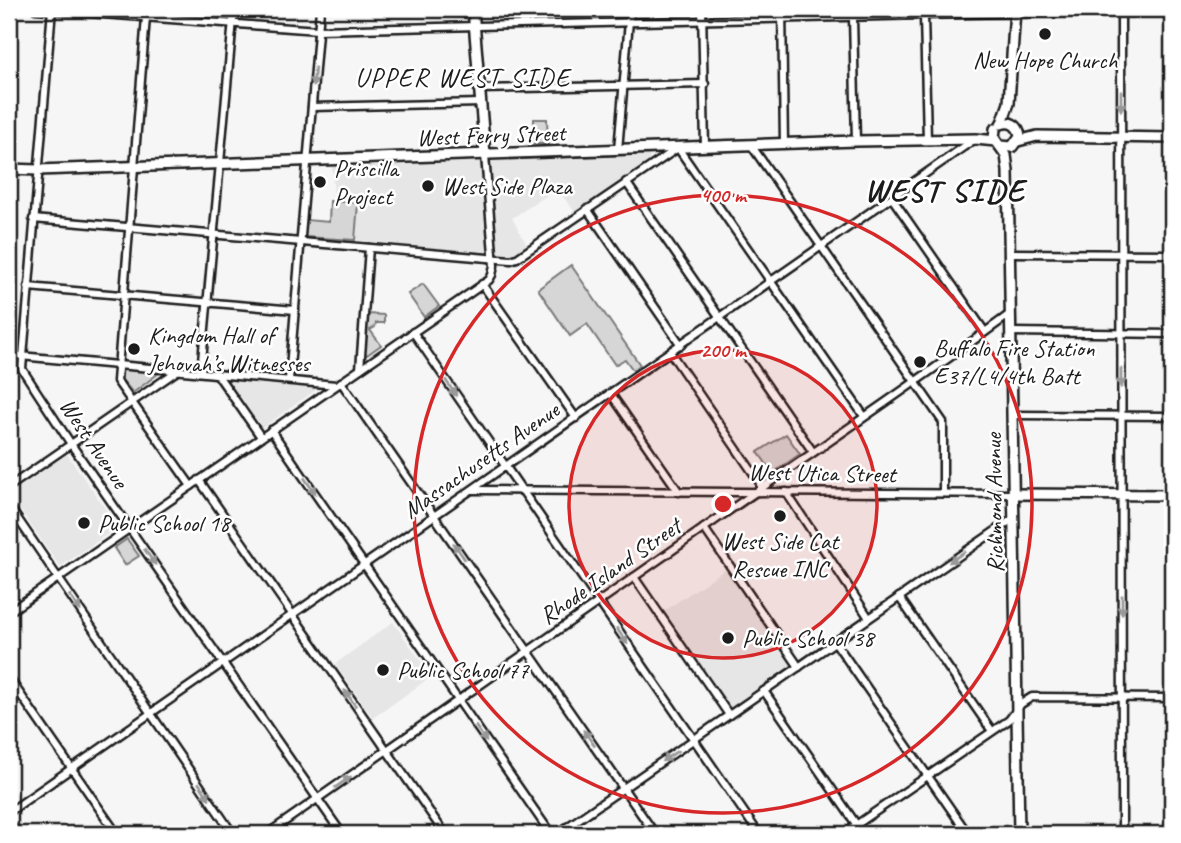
<svg xmlns="http://www.w3.org/2000/svg" width="1181" height="843" font-family="Caveat,sans-serif">
<rect width="100%" height="100%" fill="#f6f6f6"/>
<filter id="ink" filterUnits="userSpaceOnUse"><feTurbulence type="fractalNoise" baseFrequency=".0143" numOctaves="2"/><feDisplacementMap in="SourceGraphic" scale="14" xChannelSelector="R" yChannelSelector="G"/><feConvolveMatrix kernelMatrix="1 2 1 2 8 2 1 2 1" color-interpolation-filters="sRGB"/></filter>
<g filter="url(#ink)">
<g fill="#e6e6e6">
<polygon points="649,154 650,160 575,212 557,189 512,218 527,245 515,254 507,256 356,240 358,203 334,199 332,165"/>
<polygon points="231,380 315,387 316,390 262,428 229,382"/>
<polygon points="67,454 118,527 60,567 9,494"/>
<polygon points="730,566 799,667 729,715 660,614"/>
<polygon points="393,622 432,676 373,718 335,664"/>
</g>
<g fill="#d6d6d6" stroke="#797979" stroke-width="2">
<polygon points="534,119 547,119 548,144 534,144"/>
<polygon points="330,201 358,203 355,240 305,237 306,220 329,222"/>
<polygon points="571,265 640,365 633,370 625,359 615,365 587,324 570,336 538,289"/>
<polygon points="423,284 439,306 424,317 408,294"/>
<polygon points="368,314 384,315 384,323 376,323 375,327 370,330 381,345 367,355 364,354"/>
<polygon points="121,369 159,373 133,393 121,379"/>
<polygon points="786,434 800,454 773,473 758,452"/>
<polygon points="127,539 139,556 125,565 114,548"/>
</g>
<g fill="none" stroke-linecap="round" stroke-linejoin="round">
<defs>
<g id="street">
<polyline points="35,9 318,30 1005,13 1172,12"/>
<polyline points="52,9 22,369 73,447 342,834"/>
<polyline points="702,9 705,147"/>
<polyline points="782,9 784,144"/>
<polyline points="1121,11 1122,834"/>
<polyline points="924,16 927,140"/>
<polyline points="146,17 117,381 191,486"/>
<polyline points="853,18 856,141"/>
<polyline points="480,89 705,84"/>
<polyline points="312,107 481,103"/>
<polyline points="751,145 943,422 943,493"/>
<polyline points="618,150 630,9"/>
<polyline points="626,182 813,452"/>
<polyline points="892,198 985,332"/>
<polyline points="587,209 681,345"/>
<polyline points="33,219 511,260 517,258 678,148 864,416"/>
<polyline points="1009,253 1172,254"/>
<polyline points="482,284 576,418"/>
<polyline points="28,287 295,310"/>
<polyline points="413,332 759,834"/>
<polyline points="1011,332 1172,334"/>
<polyline points="670,352 760,483 760,491"/>
<polyline points="9,355 336,385"/>
<polyline points="360,369 369,248"/>
<polyline points="201,372 234,9"/>
<polyline points="217,374 261,437"/>
<polyline points="289,380 320,9"/>
<polyline points="341,382 655,834"/>
<polyline points="611,394 679,492"/>
<polyline points="1012,415 1172,416"/>
<polyline points="271,430 551,834"/>
<polyline points="199,480 445,834"/>
<polyline points="9,487 177,371"/>
<polyline points="473,490 1013,494"/>
<polyline points="786,492 869,618"/>
<polyline points="9,506 233,834"/>
<polyline points="704,528 799,667"/>
<polyline points="634,577 729,715"/>
<polyline points="899,597 992,731"/>
<polyline points="9,612 489,280 492,275 494,266 485,155"/>
<polyline points="835,642 968,834"/>
<polyline points="9,678 117,834"/>
<polyline points="764,691 863,834"/>
<polyline points="9,812 975,139"/>
<path d="M 267,834 L 727,512 C 821,447 917,382 1010,314"/>
<polyline points="557,834 1014,518"/>
<polyline points="843,834 1009,720 1021,704 1032,697 1172,698"/>
</g>
<g id="secondary">
<polyline points="473,9 485,155"/>
<polyline points="1002,123 1009,103 1015,9"/>
<polyline points="995,129 994,138 1006,155 1008,171 1019,834"/>
<polyline points="1018,141 1037,136 1172,138"/>
<path d="M 1000,146 L 1012,147 L 1020,136 C 1019,126 1011,120 1001,124"/>
<polyline points="9,169 38,170 856,141 976,139 996,141"/>
<polyline points="1013,494 1172,495"/>
</g>
<polyline id="primary" points="9,826 14,834"/>
</defs>
<use href="#street" stroke="#1c1c1c" stroke-width="11"/>
<use href="#secondary" stroke="#1c1c1c" stroke-width="14"/>
<use href="#primary" stroke="#1c1c1c" stroke-width="15"/>
<use href="#street" stroke="#fff" stroke-width="6"/>
<use href="#secondary" stroke="#fff" stroke-width="9"/>
<use href="#primary" stroke="#fff" stroke-width="10"/>
</g>
<defs><path id="oneway-solid" d="M-6-.8H1V-3.2L6.5 0L1 3.2V.8H-6Z" transform="scale(1.75)"/></defs>
<g fill="#999">
<use href="#oneway-solid" transform="translate(314 77) rotate(95)"/>
<use href="#oneway-solid" transform="translate(1121 101) rotate(90)"/>
<use href="#oneway-solid" transform="translate(1121 378) rotate(90)"/>
<use href="#oneway-solid" transform="translate(451 388) rotate(56)"/>
<use href="#oneway-solid" transform="translate(310 486) rotate(55)"/>
<use href="#oneway-solid" transform="translate(459 551) rotate(-125)"/>
<use href="#oneway-solid" transform="translate(150 557) rotate(55)"/>
<use href="#oneway-solid" transform="translate(957 557) rotate(145)"/>
<use href="#oneway-solid" transform="translate(75 603) rotate(55)"/>
<use href="#oneway-solid" transform="translate(1122 605) rotate(90)"/>
<use href="#oneway-solid" transform="translate(622 636) rotate(56)"/>
<use href="#oneway-solid" transform="translate(350 698) rotate(-125)"/>
<use href="#oneway-solid" transform="translate(481 734) rotate(55)"/>
<use href="#oneway-solid" transform="translate(589 738) rotate(-125)"/>
<use href="#oneway-solid" transform="translate(670 756) rotate(146)"/>
<use href="#oneway-solid" transform="translate(343 782) rotate(-35)"/>
<use href="#oneway-solid" transform="translate(204 791) rotate(56)"/>
</g>
</g>
<circle cx="723" cy="504" r="154" fill="#d62828" fill-opacity=".12"/>
<g fill="none" stroke="#d62828" stroke-width="3.5">
<circle cx="723" cy="504" r="154"/>
<circle cx="723" cy="504" r="309"/>
</g>
<g fill="#1c1c1c" stroke="#fff" stroke-width="2.5">
<circle cx="1045" cy="34" r="7"/>
<circle cx="320" cy="182" r="7"/>
<circle cx="428" cy="186" r="7"/>
<circle cx="134" cy="349" r="7"/>
<circle cx="920" cy="362" r="7"/>
<circle cx="780" cy="516" r="7"/>
<circle cx="84" cy="523" r="7"/>
<circle cx="728" cy="638" r="7"/>
<circle cx="383" cy="670" r="7"/>
</g>
<g text-anchor="middle" stroke-width="5" stroke-linejoin="round" paint-order="stroke">
<g font-size="24" fill="#1c1c1c" stroke="#fff" text-anchor="start">
<text x="1045" y="68" text-anchor="middle">New Hope Church</text>
<text x="334" y="176">Priscilla<tspan x="334" dy="28">Project</tspan></text>
<text x="442" y="194">West Side Plaza</text>
<text x="148" y="343">Kingdom Hall of<tspan x="148" dy="28">Jehovah’s Witnesses</tspan></text>
<text x="934" y="356">Buffalo Fire Station<tspan x="934" dy="28">E37/L4/4th Batt</tspan></text>
<text x="98" y="531">Public School 18</text>
<text x="780" y="549" text-anchor="middle">West Side Cat<tspan x="780" dy="28">Rescue INC</tspan></text>
<text x="742" y="646">Public School 38</text>
<text x="397" y="678">Public School 77</text>
</g>
<g font-size="24" fill="#1c1c1c" stroke="#fff">
<text transform="translate(491 135) rotate(-2)" y="8">West Ferry Street</text>
<text transform="translate(94 443) rotate(56)" y="8">West Avenue</text>
<text transform="translate(481 460) rotate(-35)" y="8">Massachusetts Avenue</text>
<text transform="translate(822 473) rotate(1)" y="8">West Utica Street</text>
<text transform="translate(994 503) rotate(-91)" y="8">Richmond Avenue</text>
<text transform="translate(610 571) rotate(-35)" y="8">Rhode Island Street</text>
</g>
<g font-size="26" letter-spacing="2" fill="#1c1c1c" stroke="#fff">
<text x="463" y="86">UPPER WEST SIDE</text>
</g>
<g font-size="32" font-weight="bold" letter-spacing="2" fill="#1c1c1c" stroke="#fff">
<text x="945" y="201">WEST SIDE</text>
</g>
</g>
<circle cx="723" cy="504" r="10" fill="#d62828" stroke="#fff" stroke-width="3.5"/>
<g font-size="21" text-anchor="middle" font-weight="bold" fill="#d62828" stroke="#fff" stroke-width="5" stroke-linejoin="round" paint-order="stroke">
<text x="723" y="202">400 m</text>
<text x="723" y="357">200 m</text>
</g>
<rect width="1181" height="843" fill="none" stroke="#fff" stroke-width="35"/>
<rect x="18" y="18" width="1146" height="808" fill="none" stroke="#1c1c1c" stroke-width="2.5" filter="url(#ink)"/>
</svg>
